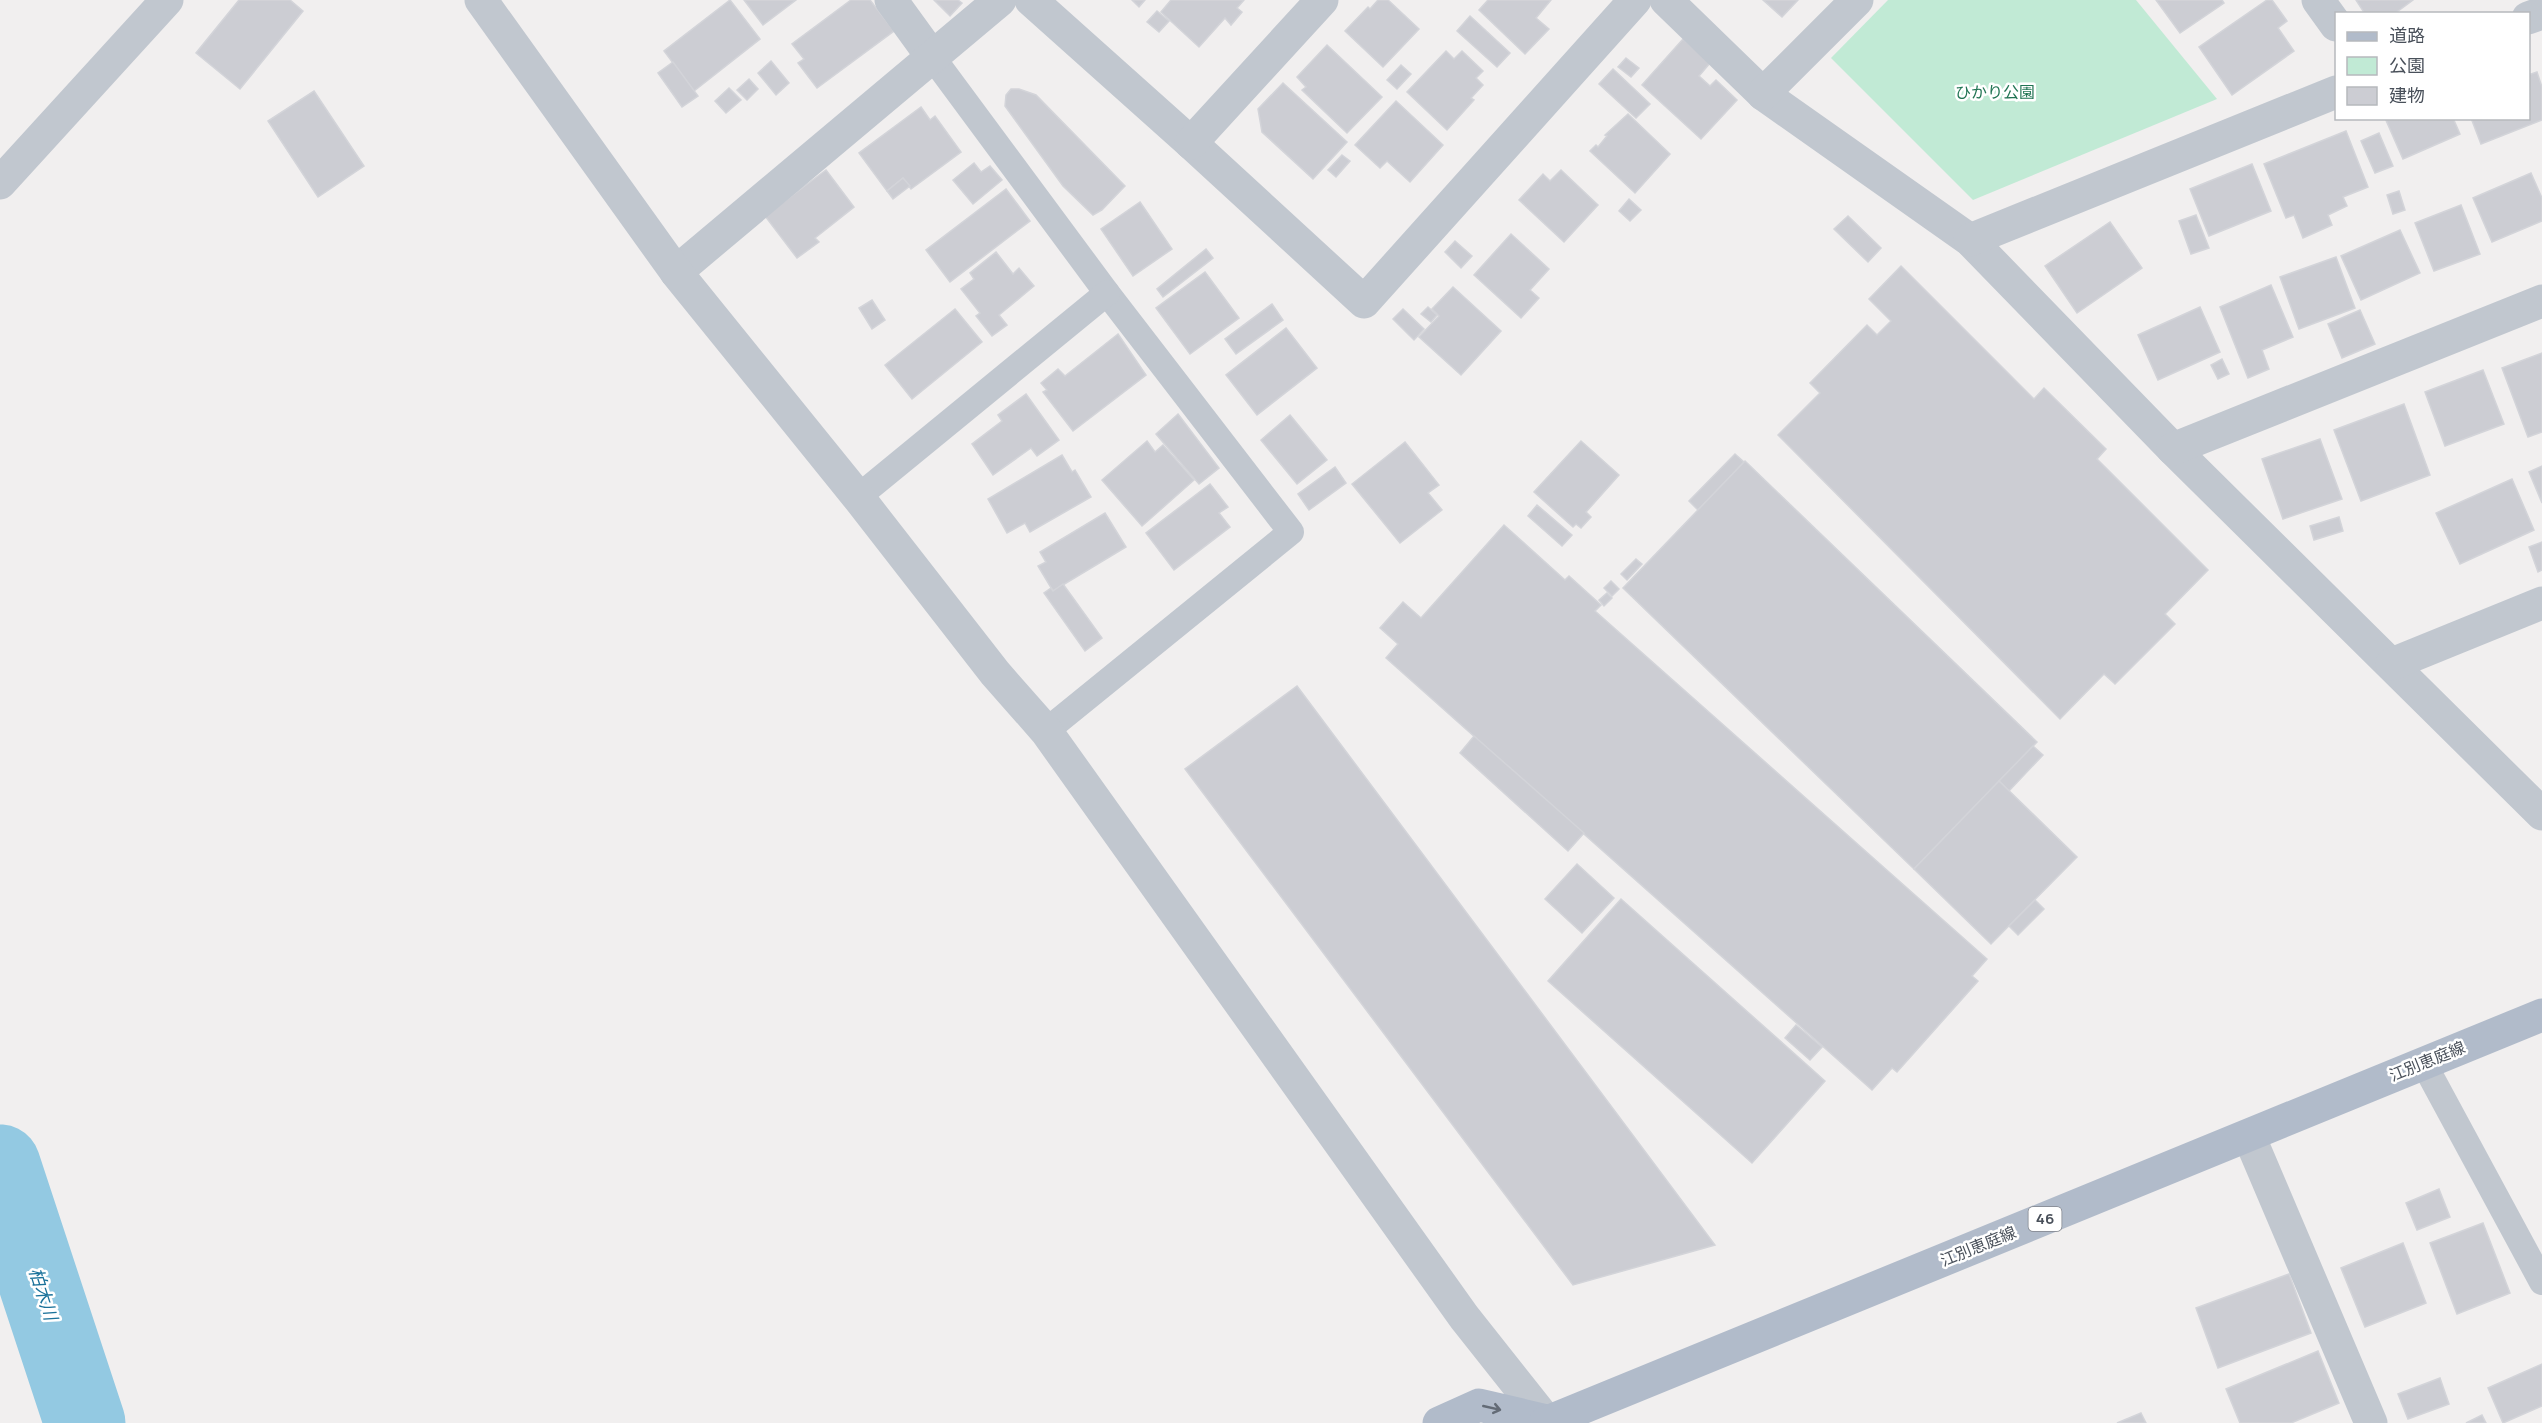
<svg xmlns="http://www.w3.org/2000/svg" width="2542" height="1423" font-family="Manrope,'Noto Sans JP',sans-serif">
<rect width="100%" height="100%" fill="#f1efef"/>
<polygon fill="#c1ead5" points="1888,0 2136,0 2217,99 1973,200 1831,58"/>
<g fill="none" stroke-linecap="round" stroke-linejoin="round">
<polyline stroke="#93c9e2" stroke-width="81" points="0,1165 85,1423"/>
</g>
<g fill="#cccdd3" stroke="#d3d4d9" stroke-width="1.5">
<polygon points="239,0 290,0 303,11 240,89 196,53"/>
<polygon points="730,0 760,39 694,91 664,51"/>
<polygon points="744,0 796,0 763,25"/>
<polygon points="851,0 870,0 894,31 817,88 798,63 804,59 792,44"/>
<polygon points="934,0 958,0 962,3 950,16"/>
<polygon points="1132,0 1145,0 1139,7"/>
<polygon points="1171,0 1244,0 1237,8 1242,12 1231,25 1225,18 1199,47 1161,12"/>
<polygon points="1378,0 1388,0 1419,29 1383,67 1345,31 1368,7 1370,9"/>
<polygon points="1488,0 1551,0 1536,18 1549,29 1525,54 1479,10"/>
<polygon points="1763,0 1798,0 1782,17"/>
<polygon points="2156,0 2222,0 2224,3 2180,33"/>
<polygon points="2267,0 2272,0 2287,21 2278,28 2294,51 2232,95 2199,47"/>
<polygon points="2356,0 2413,0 2394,14 2365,14"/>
<polygon points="1157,11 1169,21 1159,32 1147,22"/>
<polygon points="1470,16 1510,53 1497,67 1457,31"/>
<polygon points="1683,39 1710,63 1699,76 1710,86 1716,80 1737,100 1701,139 1642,85"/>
<polygon points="1327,45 1382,97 1347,133 1302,90 1306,87 1297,77"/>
<polygon points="1446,51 1454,59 1462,51 1483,71 1476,78 1483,85 1471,98 1474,100 1447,130 1407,92"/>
<polygon points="1626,58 1639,68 1631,77 1618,67"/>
<polygon points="771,61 789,83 776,95 758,73"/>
<polygon points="673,62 698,96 682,107 658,73"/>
<polygon points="1401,65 1411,74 1397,89 1387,80"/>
<polygon points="1613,69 1650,104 1636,118 1599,84"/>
<polygon points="2537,72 2542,87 2542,120 2481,144 2471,118 2528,118 2528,75"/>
<polygon points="749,79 758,89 747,100 737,90"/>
<polygon points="1283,83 1347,142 1313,179 1262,132 1258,109"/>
<polygon points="729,88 741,100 726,113 715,101"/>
<polygon points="1011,89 1019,89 1036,95 1125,186 1102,210 1093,215 1063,186 1005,106 1006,95"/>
<polygon points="314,91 364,166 318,197 268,121"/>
<polygon points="1396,101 1443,145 1410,182 1387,161 1380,168 1355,145"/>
<polygon points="921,107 930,120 935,116 961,152 911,189 903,178 887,191 859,153"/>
<polygon points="1628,114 1670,154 1635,193 1590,151 1596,145 1598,147 1607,136 1605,135"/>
<polygon points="2385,118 2453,118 2460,134 2403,159"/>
<polygon points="2346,131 2368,187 2343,197 2347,206 2328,215 2332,225 2303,238 2294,215 2286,218 2264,164"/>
<polygon points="2379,133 2393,166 2375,173 2361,141"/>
<polygon points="1342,155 1350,161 1336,177 1328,170"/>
<polygon points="974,163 981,172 990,166 1002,180 973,204 953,180"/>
<polygon points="2252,164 2271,211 2209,236 2190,189"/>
<polygon points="826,170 854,207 815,238 819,242 797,258 765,216"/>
<polygon points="1561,170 1598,205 1564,242 1519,200 1543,174 1550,181"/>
<polygon points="2531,173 2542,198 2542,221 2492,242 2473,198"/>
<polygon points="903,178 910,186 893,199 887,191"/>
<polygon points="1006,189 1030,221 950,282 926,250"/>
<polygon points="2399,191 2405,210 2393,214 2387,195"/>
<polygon points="1629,199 1641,210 1630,221 1619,211"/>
<polygon points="1140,202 1172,249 1133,276 1101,229"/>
<polygon points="2461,205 2480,254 2434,271 2415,223"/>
<polygon points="2196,215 2209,248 2191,254 2179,221"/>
<polygon points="1848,216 1881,248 1868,262 1834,229"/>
<polygon points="2110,222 2142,268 2077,313 2045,266"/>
<polygon points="2400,230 2420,273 2361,300 2341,256"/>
<polygon points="1511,234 1549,269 1530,290 1539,298 1521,318 1474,275"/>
<polygon points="1455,241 1472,256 1461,268 1445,252"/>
<polygon points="1206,249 1213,258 1163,297 1157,289"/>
<polygon points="996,252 1013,274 1019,268 1034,286 999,315 1007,325 992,336 976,316 980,313 961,289 974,279 970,273"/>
<polygon points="2336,257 2355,308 2299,329 2280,277"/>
<polygon points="1901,266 2034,399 2044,388 2106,449 2097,459 2208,570 2165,614 2175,624 2115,684 2104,674 2060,719 1778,435 1820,393 1810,383 1867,325 1877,335 1891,321 1869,299"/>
<polygon points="1205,272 1239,318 1190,354 1156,308"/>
<polygon points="2271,285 2293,337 2262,350 2269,369 2248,378 2220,307"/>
<polygon points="1453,287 1501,331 1461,375 1419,337 1439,316 1432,309"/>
<polygon points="872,300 885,320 872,329 859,308"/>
<polygon points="1272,304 1283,320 1236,354 1225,339"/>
<polygon points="1428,307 1437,315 1431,322 1421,314"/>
<polygon points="2200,307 2220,352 2158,380 2138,335"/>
<polygon points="955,309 982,342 912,399 885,365"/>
<polygon points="1403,309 1424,329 1414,340 1393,319"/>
<polygon points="2360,310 2375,344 2342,358 2328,324"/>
<polygon points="1286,328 1317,368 1257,415 1226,375"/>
<polygon points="1118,334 1146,375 1073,431 1043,392 1047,390 1041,383 1058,369 1065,376"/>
<polygon points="2542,353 2542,432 2528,437 2502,368"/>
<polygon points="2222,359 2229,374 2218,379 2211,365"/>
<polygon points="2483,370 2504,424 2445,446 2425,392"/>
<polygon points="1026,394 1059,440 1037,456 1031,448 993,475 972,444 1002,421 998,415"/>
<polygon points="2404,404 2430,475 2361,501 2334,430"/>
<polygon points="1178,414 1219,468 1199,484 1156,434"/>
<polygon points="1290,415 1327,460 1297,484 1261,440"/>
<polygon points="2320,439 2342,499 2283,519 2262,459"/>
<polygon points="1147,441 1155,452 1163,445 1194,480 1142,526 1102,480"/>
<polygon points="1581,441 1619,475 1586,512 1591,517 1581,528 1576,524 1573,527 1534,492"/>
<polygon points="1405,442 1439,485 1428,493 1442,510 1400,543 1352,484"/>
<polygon points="1735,454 1744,462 1698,510 1689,501"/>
<polygon points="1062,455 1072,472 1075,470 1091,497 1030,532 1025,523 1007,533 988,499"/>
<polygon points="1745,461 2037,742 1914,869 1623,588"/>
<polygon points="2542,466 2542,503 2529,472"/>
<polygon points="1335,467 1346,483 1309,510 1298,494"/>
<polygon points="2512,479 2534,530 2460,564 2436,513"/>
<polygon points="1210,484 1228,507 1219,513 1230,527 1174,570 1146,533"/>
<polygon points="1537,505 1572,535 1562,546 1528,516"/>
<polygon points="1105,513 1126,547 1053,591 1038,566 1046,562 1040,552"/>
<polygon points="2339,517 2343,531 2314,540 2310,526"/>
<polygon points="1504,525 1565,580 1569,576 1601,605 1595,611 1987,959 1972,976 1978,981 1897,1072 1892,1068 1872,1090 1386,658 1398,644 1380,628 1403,602 1421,618"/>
<polygon points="2542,542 2542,570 2538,572 2529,547"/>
<polygon points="1636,559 1642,564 1627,580 1621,574"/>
<polygon points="1611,581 1619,589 1612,596 1604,588"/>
<polygon points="1063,584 1102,638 1085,651 1044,593 1051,588 1053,591"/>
<polygon points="1607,593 1612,598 1604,606 1599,600"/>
<polygon points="1297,686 1715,1245 1573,1285 1185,769"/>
<polygon points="1474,736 1584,833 1568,851 1460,753"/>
<polygon points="2033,746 2043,755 2009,791 1999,781"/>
<polygon points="1999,781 2077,857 1991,944 1914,869"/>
<polygon points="1577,864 1614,898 1582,933 1545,899"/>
<polygon points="1621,899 1825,1081 1752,1163 1548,981"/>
<polygon points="2035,900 2044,909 2018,935 2009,926"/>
<polygon points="1796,1025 1822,1047 1810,1060 1785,1038"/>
<polygon points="2439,1189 2450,1217 2417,1230 2406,1203"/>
<polygon points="2483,1223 2510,1293 2457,1314 2430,1243"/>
<polygon points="2403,1243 2426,1303 2365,1327 2341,1268"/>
<polygon points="2289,1274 2311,1333 2218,1368 2196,1308"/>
<polygon points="2318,1351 2339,1403 2291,1423 2240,1423 2226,1389"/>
<polygon points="2542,1364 2542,1406 2503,1423 2488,1388"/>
<polygon points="2440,1378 2449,1404 2408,1419 2398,1394"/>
<polygon points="2141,1413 2146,1423 2117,1423"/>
<polygon points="2482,1415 2486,1423 2466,1423"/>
</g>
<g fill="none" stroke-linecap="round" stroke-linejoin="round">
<g stroke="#c1c7cf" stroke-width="26">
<polyline points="933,58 1107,293 1291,532 1046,731"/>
<polyline points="858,497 1107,293"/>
<polyline points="2423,1062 2542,1282"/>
</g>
<g stroke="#c1c7cf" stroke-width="33">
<polyline points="891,0 933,58"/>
<polyline points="1031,0 1191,143 1364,302 1635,0"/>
<polyline points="1666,0 1763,94 1970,240 2173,449 2542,814"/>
<polyline points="2318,0 2336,25"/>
<polyline points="2528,18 2542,13"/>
<polyline points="1763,94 1857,0"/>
<polyline points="1191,143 1322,0"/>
<polyline points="0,183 167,0"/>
<polyline points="1970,240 2336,92"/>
<polyline points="676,272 1000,0"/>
<polyline points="2173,449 2542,301"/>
<polyline points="2392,664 2542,603"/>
<polyline points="2249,1136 2371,1423"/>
</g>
<polyline stroke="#c1c7cf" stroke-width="33" points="481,0 676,272 858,497 995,673 1046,731 1464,1317 1548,1423"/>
<g stroke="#b1bbca" stroke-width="33">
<polyline points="1439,1423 1479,1405 1547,1421"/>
<polyline points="1545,1423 2542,1015"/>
</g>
</g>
<defs><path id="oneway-shaft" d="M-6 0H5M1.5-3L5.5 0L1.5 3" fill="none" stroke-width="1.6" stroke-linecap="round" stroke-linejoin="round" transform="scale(1.5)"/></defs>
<use stroke="#636b76" href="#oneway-shaft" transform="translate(1492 1408) rotate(13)"/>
<g text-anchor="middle" stroke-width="5" stroke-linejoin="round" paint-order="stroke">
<rect fill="#fff" stroke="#80848c" stroke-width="1.5" x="2028.5" y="1207" width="33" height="24" rx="4.5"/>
<g font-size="15" font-weight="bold" fill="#49505a">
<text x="2045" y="1224">46</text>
</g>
<g font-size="16" fill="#217453" stroke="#fff">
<text x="1995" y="98">ひかり公園</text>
</g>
<g font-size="16" fill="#49505a" stroke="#fff">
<text transform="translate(2427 1061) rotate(-22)" y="6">江別恵庭線</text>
<text transform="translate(1978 1246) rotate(-22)" y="6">江別恵庭線</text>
</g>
<g font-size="18" font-style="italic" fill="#1b729a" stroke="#fff">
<text transform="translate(43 1294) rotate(72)" y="6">柏木川</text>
</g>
</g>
<rect x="2335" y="12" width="195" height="108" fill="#ffffff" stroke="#b6b9bd" stroke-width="1.5"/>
<rect x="2347" y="32" width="30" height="9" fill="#b1bbca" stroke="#b6b9bd" stroke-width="1.5"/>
<text x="2389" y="42" font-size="18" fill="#49505a">道路</text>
<rect x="2347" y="57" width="30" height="18" fill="#c1ead5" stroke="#b6b9bd" stroke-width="1.5"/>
<text x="2389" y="72" font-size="18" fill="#49505a">公園</text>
<rect x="2347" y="87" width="30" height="18" fill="#cccdd3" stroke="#b6b9bd" stroke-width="1.5"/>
<text x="2389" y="102" font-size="18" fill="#49505a">建物</text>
</svg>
